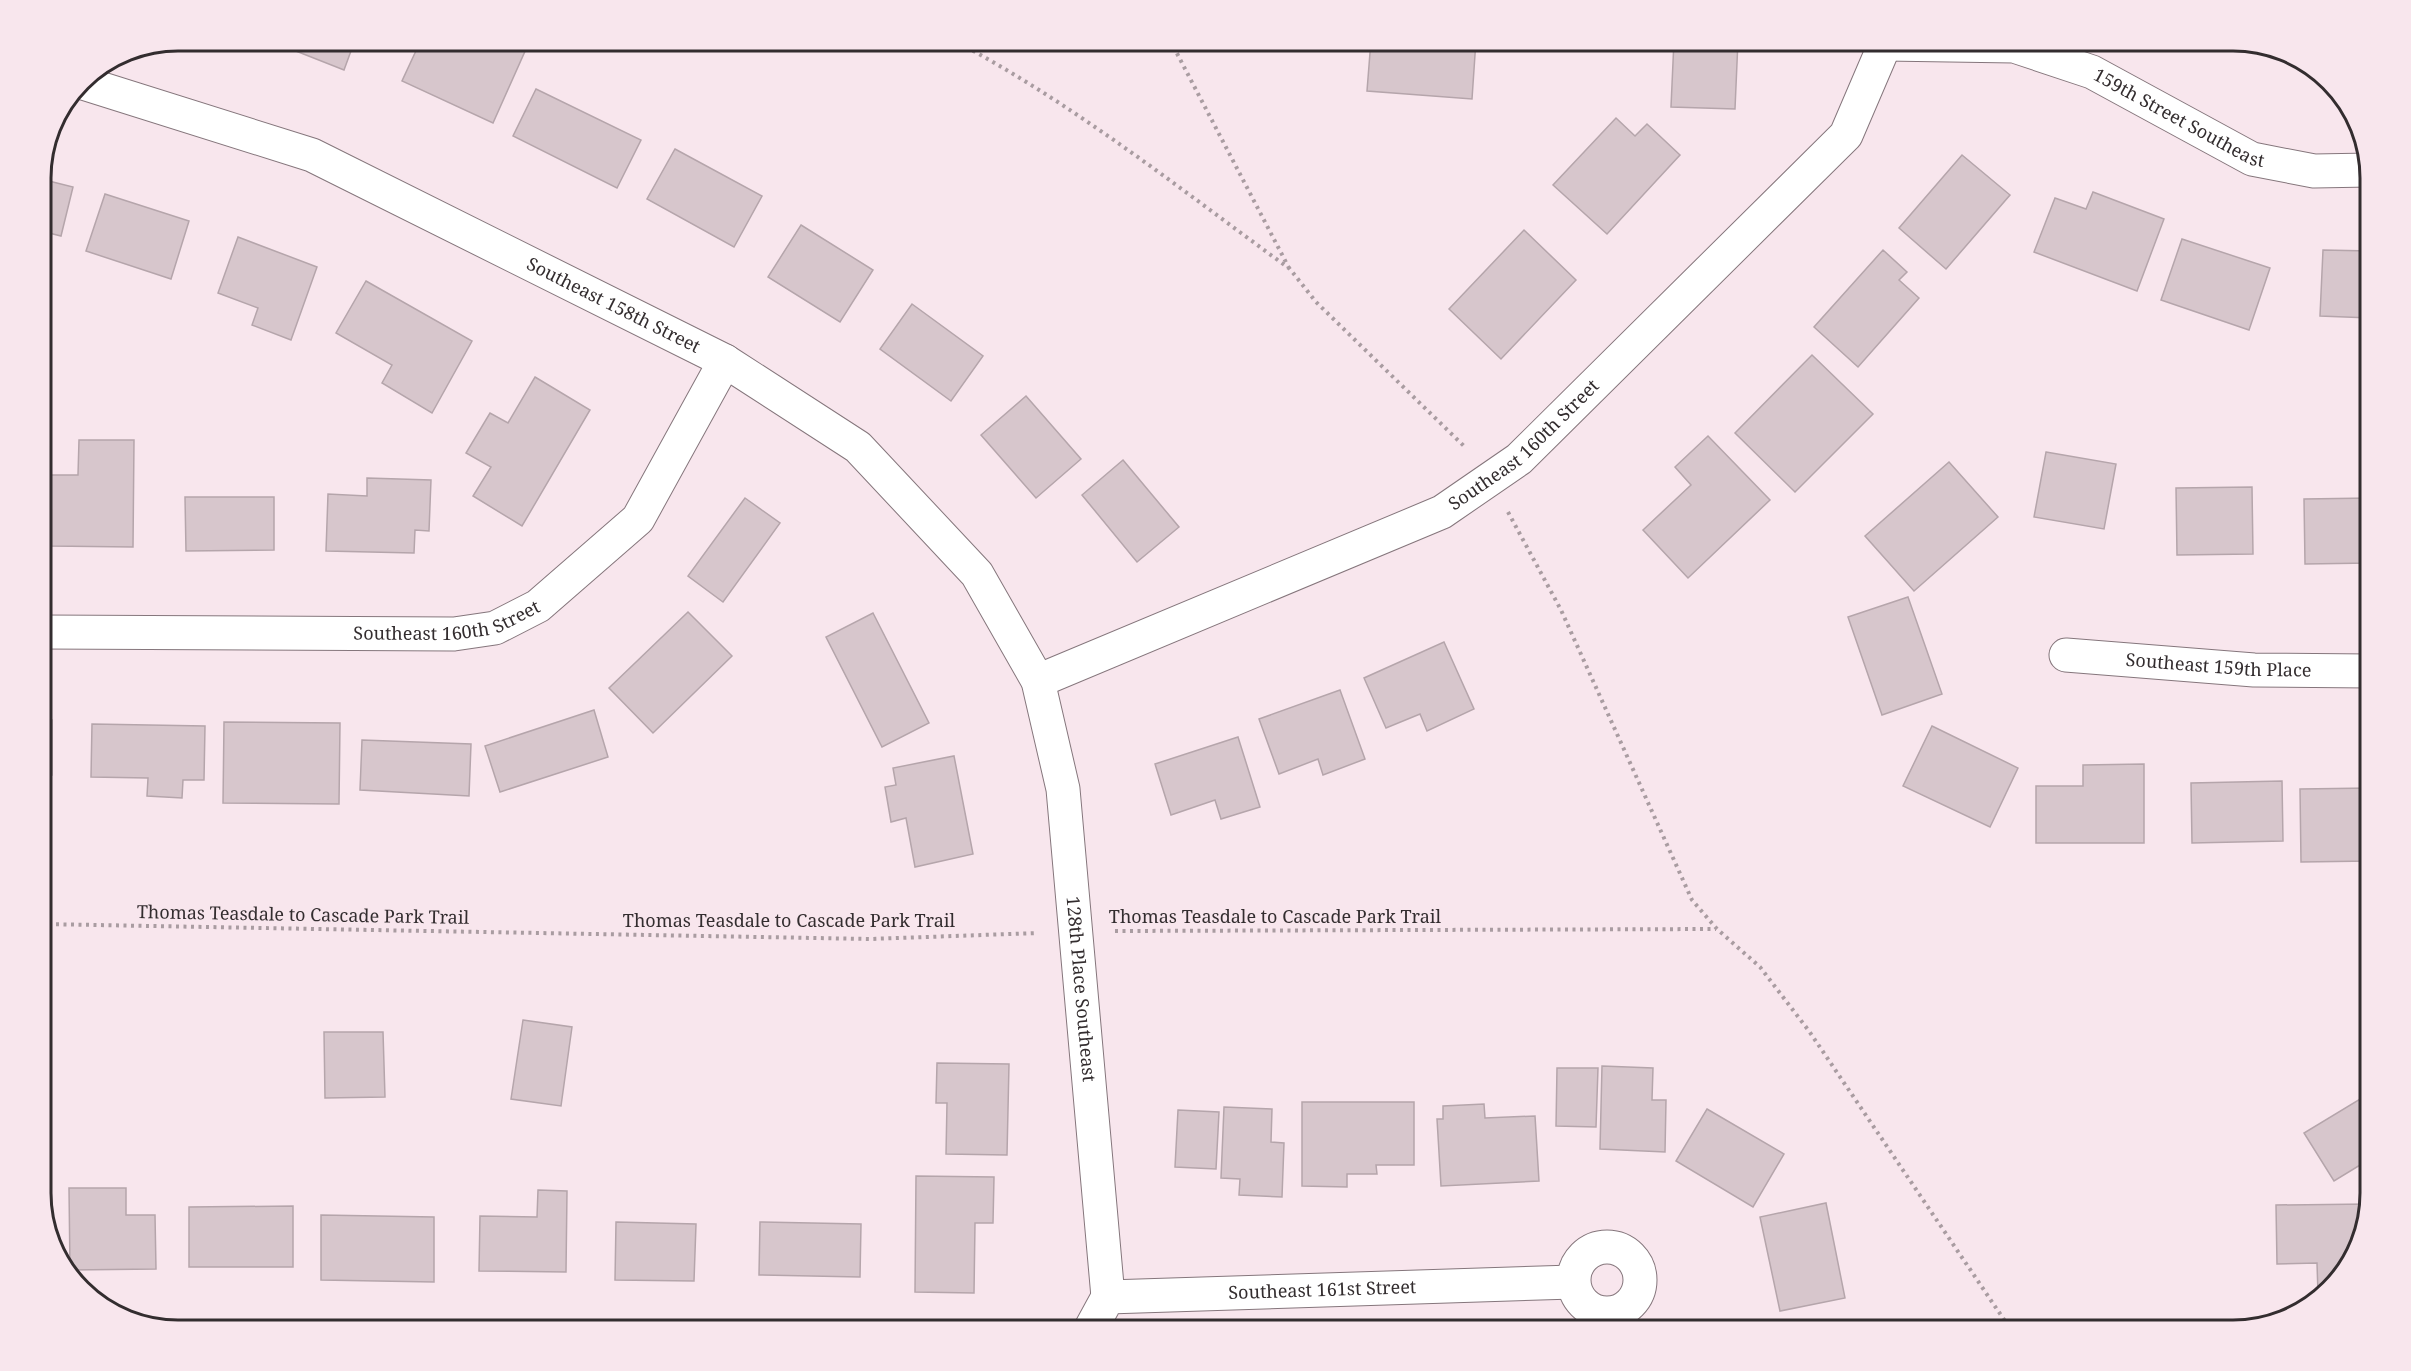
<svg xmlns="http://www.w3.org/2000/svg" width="2411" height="1371" font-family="'Noto Serif',serif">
<rect width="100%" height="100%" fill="#f8e6ed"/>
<g fill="#d7c6cc" stroke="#b5a5ab" stroke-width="1.5">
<polygon points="268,40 355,40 344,70"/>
<polygon points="421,40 509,40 526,49 493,123 402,81"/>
<polygon points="1371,40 1476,40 1472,99 1367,91"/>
<polygon points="1674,40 1738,40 1735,109 1671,107"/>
<polygon points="2230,40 2233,40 2276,52 2275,55"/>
<polygon points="536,89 641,140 617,188 513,136"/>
<polygon points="1616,118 1635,136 1647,124 1680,155 1607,234 1553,185"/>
<polygon points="675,149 762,196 734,247 647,199"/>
<polygon points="1962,155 2010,195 1946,269 1899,228"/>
<polygon points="41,179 73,187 61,236 41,231"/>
<polygon points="2093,192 2164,219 2137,291 2034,252 2055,198 2086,209"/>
<polygon points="105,194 189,221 171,279 86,251"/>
<polygon points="801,225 873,270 840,322 768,277"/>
<polygon points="1524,230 1576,280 1501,359 1449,309"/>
<polygon points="238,237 317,267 291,340 252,325 258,308 218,293"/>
<polygon points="2182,239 2270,268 2249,330 2161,300"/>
<polygon points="1883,250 1907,272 1899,280 1919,298 1858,367 1814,327"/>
<polygon points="2323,250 2370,251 2370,318 2320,316"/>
<polygon points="366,281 472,341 432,413 382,383 392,365 336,333"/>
<polygon points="912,304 983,356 951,401 880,349"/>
<polygon points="1812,355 1873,414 1795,492 1735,433"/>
<polygon points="535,377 590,410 522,526 473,496 491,467 466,453 490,413 508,423"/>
<polygon points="1026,396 1081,459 1036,498 981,435"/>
<polygon points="1708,436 1770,500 1688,578 1643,530 1691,485 1675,467"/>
<polygon points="79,440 134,440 133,547 50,546 51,475 78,475"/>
<polygon points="2046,452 2116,464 2104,529 2034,517"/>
<polygon points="1123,460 1179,527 1137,562 1082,495"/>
<polygon points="1949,462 1998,517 1914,591 1865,536"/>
<polygon points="367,478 431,480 429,531 415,530 414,553 326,551 328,494 367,496"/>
<polygon points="2252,487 2253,554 2177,555 2176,488"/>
<polygon points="185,497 274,497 274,550 186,551"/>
<polygon points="745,498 780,523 723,602 688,576"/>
<polygon points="2370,498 2370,563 2305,564 2304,499"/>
<polygon points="1908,597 1942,694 1882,715 1848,617"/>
<polygon points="688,612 732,656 653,733 609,688"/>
<polygon points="873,613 929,723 882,747 826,637"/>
<polygon points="1444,642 1474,709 1427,731 1420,714 1386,728 1364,678"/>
<polygon points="1340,690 1365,759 1323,775 1318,759 1279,774 1259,719"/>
<polygon points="594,710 608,757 500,792 485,746"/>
<rect x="41" y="720" width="11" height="55"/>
<polygon points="224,722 340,723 339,804 223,803"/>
<polygon points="92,724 205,726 204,780 183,780 182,798 147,796 148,778 91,777"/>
<polygon points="1932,726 2018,768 1990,827 1903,786"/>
<polygon points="1238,737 1260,807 1221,819 1215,800 1171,815 1155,764"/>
<polygon points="362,740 471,744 469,796 360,790"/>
<polygon points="954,756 973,854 915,867 906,818 891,822 885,787 896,785 893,768"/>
<polygon points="2144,764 2144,843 2036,843 2036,786 2083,786 2083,765"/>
<polygon points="2282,781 2283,841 2192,843 2191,783"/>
<polygon points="2370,788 2370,861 2301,862 2300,789"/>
<polygon points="523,1020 572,1027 561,1106 511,1099"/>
<polygon points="324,1032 383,1032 385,1097 325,1098"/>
<polygon points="937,1063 1009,1064 1007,1155 946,1154 947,1103 936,1103"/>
<polygon points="1602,1066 1653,1068 1652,1100 1666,1100 1665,1152 1600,1149"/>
<polygon points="1557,1068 1598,1068 1596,1127 1556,1126"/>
<polygon points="2370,1093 2370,1159 2334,1181 2304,1133"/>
<polygon points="1302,1102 1414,1102 1414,1165 1376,1165 1377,1174 1347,1174 1347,1187 1302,1186"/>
<polygon points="1484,1104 1485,1118 1535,1116 1539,1181 1441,1186 1437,1119 1443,1119 1443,1106"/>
<polygon points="1224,1107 1272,1109 1271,1142 1284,1143 1282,1197 1239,1195 1240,1179 1221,1178"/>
<polygon points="1707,1109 1784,1154 1753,1207 1676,1161"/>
<polygon points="1178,1110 1219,1112 1216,1169 1175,1167"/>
<polygon points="916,1176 994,1177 993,1223 975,1223 974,1293 915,1292"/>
<polygon points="69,1188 126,1188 126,1215 155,1215 156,1269 70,1270"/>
<polygon points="538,1190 567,1191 566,1272 479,1271 480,1216 537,1217"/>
<polygon points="1826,1203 1845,1298 1780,1311 1760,1217"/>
<polygon points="2368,1204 2352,1261 2320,1294 2318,1294 2317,1263 2277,1264 2276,1205"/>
<polygon points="293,1206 293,1267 189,1267 189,1207"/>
<polygon points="321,1215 434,1217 434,1282 321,1280"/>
<polygon points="616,1222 696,1224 694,1281 615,1280"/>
<polygon points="760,1222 861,1224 860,1277 759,1275"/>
</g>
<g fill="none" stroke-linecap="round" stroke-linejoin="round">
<defs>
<g id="street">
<path id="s1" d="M 1885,44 L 2014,46 L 2092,72 L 2252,159 L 2314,171 L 2370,170"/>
<path id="s2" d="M 80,82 L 312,155 L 725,361 L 858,447 L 977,574 L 1038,681 L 1063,789 L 1108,1297"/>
<path id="s3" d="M 41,632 L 454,634 L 495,628 L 538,606 L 638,519 L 725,361"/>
<path id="s4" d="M 2066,655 L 2254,670 L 2370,671"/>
<path id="s5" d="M 1038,681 L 1442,512 L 1519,459 L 1846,135 L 1885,44"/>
<circle cx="1607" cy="1280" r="33"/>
<path id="s6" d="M 1090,1330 L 1108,1297 L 1573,1282"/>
</g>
</defs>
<use href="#street" stroke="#85767c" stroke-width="35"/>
<g stroke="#a99ca1" stroke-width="4" stroke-dasharray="3 4.5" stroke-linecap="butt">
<path d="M 953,40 C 1073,103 1180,189 1290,269 L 1316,302 L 1466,448"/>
<polyline points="1170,40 1289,268"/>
<polyline points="1508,512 1561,610 1692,900 1717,929 1760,967 1809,1031 2011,1330"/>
<polyline points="41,924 870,939 1038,933"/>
<polyline points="1115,931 1716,929"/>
</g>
<use href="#street" stroke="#fff" stroke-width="33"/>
</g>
<g text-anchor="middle" stroke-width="5" stroke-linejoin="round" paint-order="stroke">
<g font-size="18" fill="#332d2f" stroke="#f8e6ed">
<text dy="6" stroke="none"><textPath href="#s1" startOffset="310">159th Street Southeast</textPath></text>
<text dy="6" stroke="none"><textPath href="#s2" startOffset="580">Southeast 158th Street</textPath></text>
<text dy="6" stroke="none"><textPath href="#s5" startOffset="544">Southeast 160th Street</textPath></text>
<text dy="6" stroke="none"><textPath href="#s3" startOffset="408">Southeast 160th Street</textPath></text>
<text dy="6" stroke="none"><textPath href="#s4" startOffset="153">Southeast 159th Place</textPath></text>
<text transform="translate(303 915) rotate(1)" y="6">Thomas Teasdale to Cascade Park Trail</text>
<text x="1275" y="923">Thomas Teasdale to Cascade Park Trail</text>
<text x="789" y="927">Thomas Teasdale to Cascade Park Trail</text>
<text dy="6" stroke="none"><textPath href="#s2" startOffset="1472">128th Place Southeast</textPath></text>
<text dy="6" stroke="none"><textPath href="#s6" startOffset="252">Southeast 161st Street</textPath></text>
</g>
</g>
<path d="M0 0H2411V1371H0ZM178 51H2233A127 127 0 0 1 2360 178V1193A127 127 0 0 1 2233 1320H178A127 127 0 0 1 51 1193V178A127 127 0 0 1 178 51Z" fill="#f8e6ed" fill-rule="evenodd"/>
<path fill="none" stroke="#332d2f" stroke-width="3" d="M178 51H2233A127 127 0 0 1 2360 178V1193A127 127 0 0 1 2233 1320H178A127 127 0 0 1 51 1193V178A127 127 0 0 1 178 51Z"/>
</svg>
